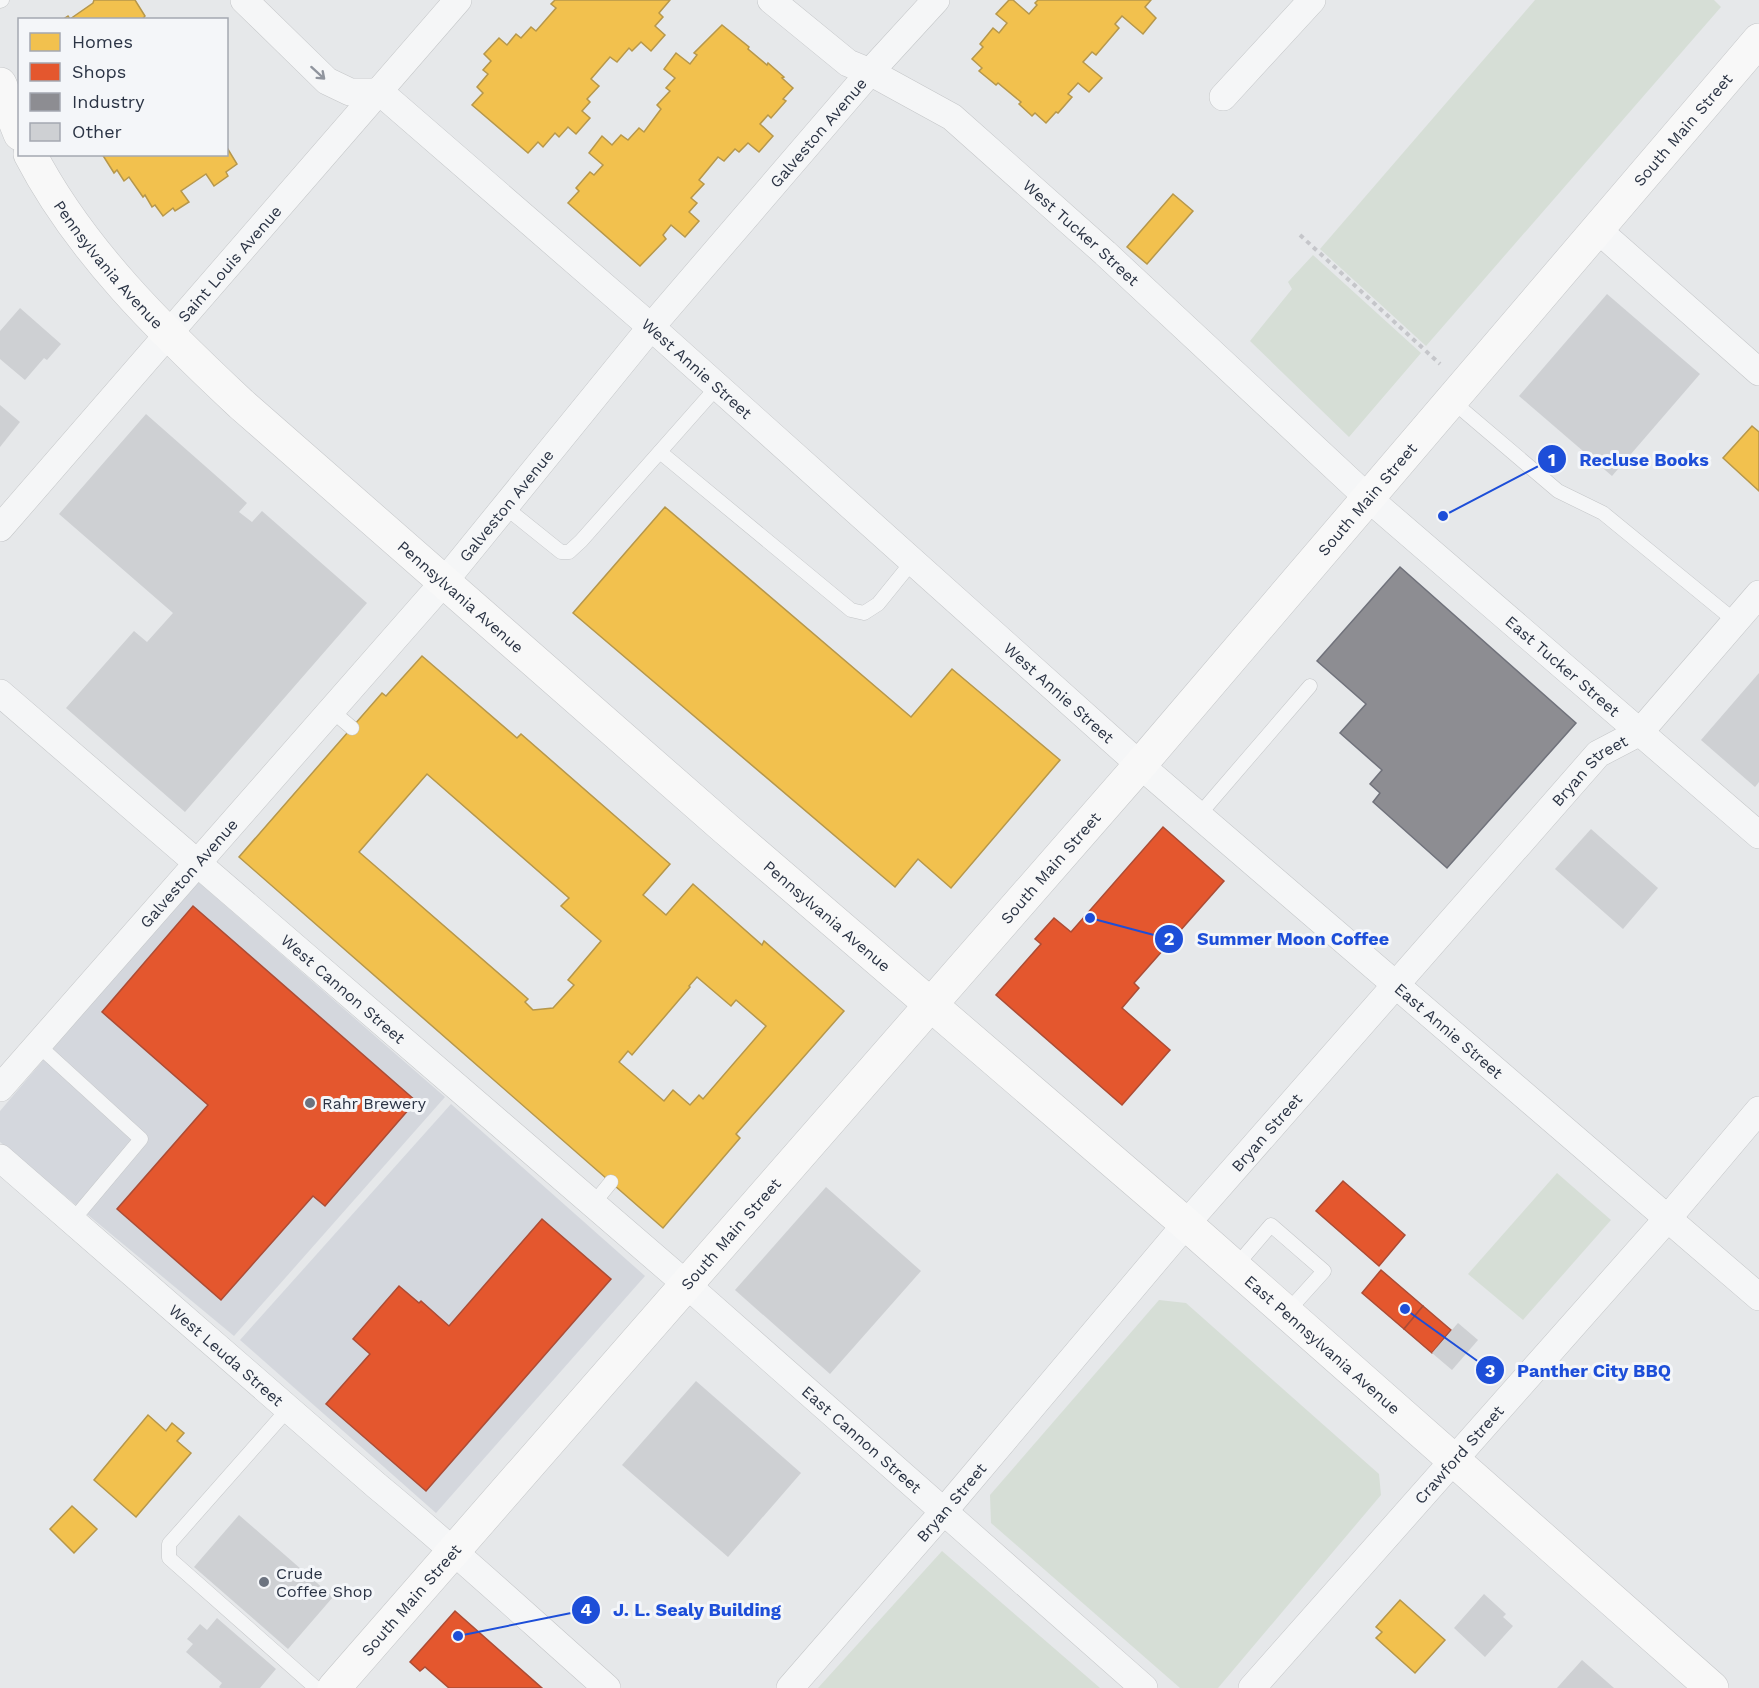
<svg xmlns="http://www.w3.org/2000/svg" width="1759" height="1688" font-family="'Work Sans',sans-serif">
<rect width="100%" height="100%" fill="#e6e8ea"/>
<g fill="#d4d7dd">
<polygon points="196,880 445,1097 234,1336 0,1142 0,1111"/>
<polygon points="451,1104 645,1276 436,1513 240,1340"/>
</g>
<g fill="#d6ded6">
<polygon points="1535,0 1714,0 1721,7 1426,346 1320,249"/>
<polygon points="1313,255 1421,353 1349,437 1250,341 1292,289 1288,282"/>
<polygon points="1557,1173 1611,1220 1523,1320 1468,1274"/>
<polygon points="1159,1300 1186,1303 1379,1474 1381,1495 1218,1688 1180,1688 991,1523 990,1495"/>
<polygon points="942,1551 1100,1688 818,1688"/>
</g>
<g fill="#f2c14e" stroke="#b6974b" stroke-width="1.5" fill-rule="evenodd">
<polygon points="94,0 135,0 145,16 142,20 62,20 68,16 70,19 93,3"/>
<polygon points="555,0 670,0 659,13 663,17 655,26 665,35 651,51 641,42 632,51 629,48 617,62 610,57 591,79 599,86 587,99 590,102 582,111 590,118 576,134 568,127 559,137 555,133 543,147 538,142 528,153 472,105 483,93 477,87 488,74 483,70 491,61 484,54 499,38 507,45 516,34 521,38 531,27 536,31 556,8 551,4"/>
<polygon points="1009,0 1013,0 1029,14 1037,5 1035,3 1038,0 1151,0 1145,7 1156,18 1143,34 1122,16 1115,24 1119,28 1096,55 1092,52 1083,62 1102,78 1089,92 1078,83 1068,94 1072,97 1058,113 1056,112 1046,123 1035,113 1032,116 1019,104 1021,102 998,83 996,85 979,71 982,68 972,59 983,47 980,44 993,28 999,33 1007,23 996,14"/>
<polygon points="722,25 749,47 748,49 767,65 768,63 784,77 782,78 793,88 783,99 786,101 771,118 768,115 760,124 773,136 759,152 748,143 739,152 735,149 724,161 718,157 699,180 704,184 691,198 697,203 689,212 699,221 685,237 671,225 663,235 666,239 640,266 568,203 579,191 576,188 590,172 594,175 603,165 589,153 602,136 612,145 621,135 628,140 639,128 644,132 661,109 657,105 670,91 666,88 675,78 664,69 676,53 690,64 697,55 694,53"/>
<polygon points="226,146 237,164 226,172 228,176 214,186 206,174 181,191 189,202 175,211 173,208 163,216 155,205 152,207 145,195 143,197 129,177 124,181 117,170 114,173 102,154 226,154"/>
<polygon points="1173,194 1193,211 1147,264 1127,247"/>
<polygon points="1752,426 1759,432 1759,491 1723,458"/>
<polygon points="665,507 911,717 952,669 1060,760 951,888 918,859 895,887 573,613"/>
<path d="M 422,656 L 517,738 L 521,734 L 670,864 L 643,895 L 666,915 L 693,884 L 762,945 L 764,941 L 844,1011 L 736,1134 L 740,1138 L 663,1228 L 239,857 L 382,693 L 386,696 ZM 427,774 L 569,898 L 561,906 L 601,941 L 568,980 L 574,985 L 553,1008 L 533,1010 L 525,1002 L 528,999 L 359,852 ZM 697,977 L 731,1006 L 736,1000 L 766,1026 L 703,1099 L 699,1095 L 690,1105 L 673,1090 L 664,1101 L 619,1062 L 628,1051 L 632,1055 L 690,987 L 689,986 Z"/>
<polygon points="148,1415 166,1431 172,1423 184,1433 177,1441 191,1453 136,1517 94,1480"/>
<polygon points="72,1506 97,1529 74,1553 50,1529"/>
<polygon points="1400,1600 1445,1640 1415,1673 1376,1638 1382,1632 1376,1627"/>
</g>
<g fill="#e4572e" stroke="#ac4c35" stroke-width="1.5">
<polygon points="1163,827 1224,881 1134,983 1139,988 1122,1008 1170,1050 1122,1105 996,995 1041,944 1035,939 1054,918 1071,932"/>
<polygon points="193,906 416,1101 325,1206 313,1196 221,1300 117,1209 208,1105 102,1012"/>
<polygon points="1343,1181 1405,1235 1379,1266 1316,1211"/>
<polygon points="542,1219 611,1279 426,1491 326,1404 370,1354 353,1339 399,1286 419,1303 421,1301 449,1326"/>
<polygon points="1381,1270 1423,1306 1404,1329 1362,1293"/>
<polygon points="1423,1306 1451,1330 1432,1353 1404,1329"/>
<polygon points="455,1611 542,1688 449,1688 425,1667 420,1671 410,1662"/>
</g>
<polygon fill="#8d8d92" stroke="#70727b" stroke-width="1.5" points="1400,567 1576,723 1447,868 1373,802 1380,793 1370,784 1382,770 1340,733 1366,704 1317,661"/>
<g fill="#ced0d3">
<polygon points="1607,294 1700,374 1612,476 1519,396"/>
<polygon points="20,308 61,344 47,360 44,358 25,380 0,359 0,331"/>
<polygon points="0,405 20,422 0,447"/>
<polygon points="146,414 247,503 239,512 252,522 262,511 367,603 185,812 66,708 134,631 147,642 173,613 59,514"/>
<polygon points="1759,673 1759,782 1755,787 1701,740"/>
<polygon points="1591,829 1658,888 1623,929 1555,869"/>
<polygon points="826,1187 921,1271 830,1374 735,1290"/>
<polygon points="1458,1323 1478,1340 1452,1370 1432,1353"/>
<polygon points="696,1381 801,1473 728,1557 622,1465"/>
<polygon points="239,1515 333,1597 288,1649 194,1567"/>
<polygon points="1484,1594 1506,1614 1503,1617 1513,1626 1485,1657 1454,1628"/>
<polygon points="217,1618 276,1669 260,1688 220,1688 219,1687 222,1683 186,1652 193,1644 187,1639 200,1624 207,1630"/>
<polygon points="1582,1660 1614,1688 1557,1688"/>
</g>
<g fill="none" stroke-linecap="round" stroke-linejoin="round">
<defs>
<g id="lane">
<polyline points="0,1 2,0"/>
<polyline points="1451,400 1558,491 1603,513 1735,621"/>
<polyline points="660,452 851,610 864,613 878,604 912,562"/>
<polyline points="505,507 561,552 569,552 581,541 717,387"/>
<polyline points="331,710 352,728"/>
<polyline points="1199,815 1310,686"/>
<polyline points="38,1045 141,1139 73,1220"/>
<polyline points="593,1204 611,1182"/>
<polyline points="1235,1267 1271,1225 1324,1271 1287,1312"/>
<polyline points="288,1409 169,1544 169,1558 316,1688"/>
</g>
<g id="street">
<path id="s1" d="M 244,0 L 327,81 L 350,92 L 380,92 L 651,327 L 1140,765 L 1759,1297"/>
<path id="s2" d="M 771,0 L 848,63 L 870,72 L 952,117 L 1105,253 L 1367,497 L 1759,835"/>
<polyline points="1223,97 1312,0"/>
<polyline points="1597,229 1759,372"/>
<path id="s3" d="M 0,528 L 458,0"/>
<path id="s4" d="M 0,693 L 687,1285 L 1144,1688"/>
<path id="s5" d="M 0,1088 L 443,583 L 651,327 L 870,72 L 936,0"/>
<path id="s6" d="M 0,1158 L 377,1486 C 456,1551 530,1620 607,1688"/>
<path id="s7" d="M 790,1688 L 944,1511 L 1186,1224 L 1598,754 L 1640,732 L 1759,594"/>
<path id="s8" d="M 1252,1688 L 1668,1218 L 1759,1110"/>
</g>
<g id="secondary">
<polyline points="0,84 20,134"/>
<path id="s9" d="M 30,154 C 80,251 163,331 241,404 L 725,828 L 1186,1224 L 1712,1688"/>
<path id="s10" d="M 334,1688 L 1140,765 L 1759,40"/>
</g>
</defs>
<use href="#lane" stroke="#c4c6c8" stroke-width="15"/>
<use href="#street" stroke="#c4c6c8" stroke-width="28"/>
<use href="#secondary" stroke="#c4c6c8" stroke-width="34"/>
<polyline stroke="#c5c6ca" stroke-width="4" stroke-dasharray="4.5 4.5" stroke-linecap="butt" points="1300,235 1440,364"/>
<use href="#lane" stroke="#f5f6f7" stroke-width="14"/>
<use href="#street" stroke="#f5f6f7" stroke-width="27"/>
<use href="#secondary" stroke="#f8f8f8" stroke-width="33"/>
</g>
<defs><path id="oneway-shaft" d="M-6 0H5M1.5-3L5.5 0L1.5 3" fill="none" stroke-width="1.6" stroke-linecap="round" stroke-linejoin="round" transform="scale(1.5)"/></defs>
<use stroke="#90959e" href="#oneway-shaft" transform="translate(318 73) rotate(42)"/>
<g fill="#6c737f" stroke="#f4f6f9" stroke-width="2">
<circle cx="310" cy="1103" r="6"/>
<circle cx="264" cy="1582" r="6"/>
</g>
<g text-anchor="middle" stroke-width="6" stroke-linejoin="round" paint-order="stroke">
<g font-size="16" fill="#2b3445" stroke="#f4f6f9">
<text dy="6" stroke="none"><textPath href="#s10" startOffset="2061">South Main Street</textPath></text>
<text dy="6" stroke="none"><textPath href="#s5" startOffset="1258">Galveston Avenue</textPath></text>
<text dy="6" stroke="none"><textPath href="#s2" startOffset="390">West Tucker Street</textPath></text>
<text dy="6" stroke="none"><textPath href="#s9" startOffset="136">Pennsylvania Avenue</textPath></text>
<text dy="6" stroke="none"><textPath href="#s3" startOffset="350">Saint Louis Avenue</textPath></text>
<text dy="6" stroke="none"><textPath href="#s1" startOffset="592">West Annie Street</textPath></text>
<text dy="6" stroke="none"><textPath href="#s10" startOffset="1575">South Main Street</textPath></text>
<text dy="6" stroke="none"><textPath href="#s5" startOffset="772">Galveston Avenue</textPath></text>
<text dy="6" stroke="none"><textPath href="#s9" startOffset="621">Pennsylvania Avenue</textPath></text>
<text dy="6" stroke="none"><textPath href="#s2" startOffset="1038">East Tucker Street</textPath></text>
<text dy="6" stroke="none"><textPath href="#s1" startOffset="1078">West Annie Street</textPath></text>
<text dy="6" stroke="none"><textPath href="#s7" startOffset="1218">Bryan Street</textPath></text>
<text dy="6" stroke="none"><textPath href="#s10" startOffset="1089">South Main Street</textPath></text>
<text dy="6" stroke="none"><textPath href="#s5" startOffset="286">Galveston Avenue</textPath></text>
<text dy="6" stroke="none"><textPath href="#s9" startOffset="1107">Pennsylvania Avenue</textPath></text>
<text dy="6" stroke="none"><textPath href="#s4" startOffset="453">West Cannon Street</textPath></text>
<text dy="6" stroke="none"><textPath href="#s1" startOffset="1594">East Annie Street</textPath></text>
<text dy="6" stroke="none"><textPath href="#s7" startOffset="732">Bryan Street</textPath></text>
<text dy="6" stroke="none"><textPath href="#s10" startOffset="603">South Main Street</textPath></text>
<text dy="6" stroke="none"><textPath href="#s9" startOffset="1762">East Pennsylvania Avenue</textPath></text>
<text dy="6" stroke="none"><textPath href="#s6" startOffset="300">West Leuda Street</textPath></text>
<text dy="6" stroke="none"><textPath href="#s4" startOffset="1140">East Cannon Street</textPath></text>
<text dy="6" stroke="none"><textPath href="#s8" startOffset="312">Crawford Street</textPath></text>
<text dy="6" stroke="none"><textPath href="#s7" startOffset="246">Bryan Street</textPath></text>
<text dy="6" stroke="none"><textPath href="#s10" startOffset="117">South Main Street</textPath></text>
</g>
<g font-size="16" fill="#2b3445" stroke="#f4f6f9" text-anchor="start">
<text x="322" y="1109">Rahr Brewery</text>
<text x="276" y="1579">Crude<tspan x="276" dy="18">Coffee Shop</tspan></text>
</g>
</g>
<path fill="none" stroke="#1d4ed8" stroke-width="2" d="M1443 516L1552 459M1090 918L1169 939M1405 1309L1490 1370M458 1636L586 1610"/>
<g fill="#1d4ed8" stroke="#f4f6f9" stroke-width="2">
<circle cx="1443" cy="516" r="6"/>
<circle cx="1090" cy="918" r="6"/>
<circle cx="1405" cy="1309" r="6"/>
<circle cx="458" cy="1636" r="6"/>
<circle cx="1552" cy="459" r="15"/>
<circle cx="1169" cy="939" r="15"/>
<circle cx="1490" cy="1370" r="15"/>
<circle cx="586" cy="1610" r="15"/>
</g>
<g font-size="18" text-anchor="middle" font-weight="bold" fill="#fff">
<text x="1552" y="466">1</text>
<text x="1169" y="945">2</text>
<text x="1490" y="1377">3</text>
<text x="586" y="1616">4</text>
</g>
<g font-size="18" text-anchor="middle" font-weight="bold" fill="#1d4ed8" stroke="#f4f6f9" stroke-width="6" stroke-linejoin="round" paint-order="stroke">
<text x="1644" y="466">Recluse Books</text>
<text x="1293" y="945">Summer Moon Coffee</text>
<text x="1594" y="1377">Panther City BBQ</text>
<text x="697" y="1616">J. L. Sealy Building</text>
</g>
<rect x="18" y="18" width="210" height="138" fill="#f4f6f9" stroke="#a4a8b1" stroke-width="1.5"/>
<rect x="30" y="33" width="30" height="18" fill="#f2c14e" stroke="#a4a8b1" stroke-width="1.5"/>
<text x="72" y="48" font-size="18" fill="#2b3445">Homes</text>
<rect x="30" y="63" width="30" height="18" fill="#e4572e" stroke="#a4a8b1" stroke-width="1.5"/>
<text x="72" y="78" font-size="18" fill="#2b3445">Shops</text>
<rect x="30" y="93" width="30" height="18" fill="#8d8d92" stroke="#a4a8b1" stroke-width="1.5"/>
<text x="72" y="108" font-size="18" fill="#2b3445">Industry</text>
<rect x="30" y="123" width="30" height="18" fill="#ced0d3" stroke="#a4a8b1" stroke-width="1.5"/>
<text x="72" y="138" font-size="18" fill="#2b3445">Other</text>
</svg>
